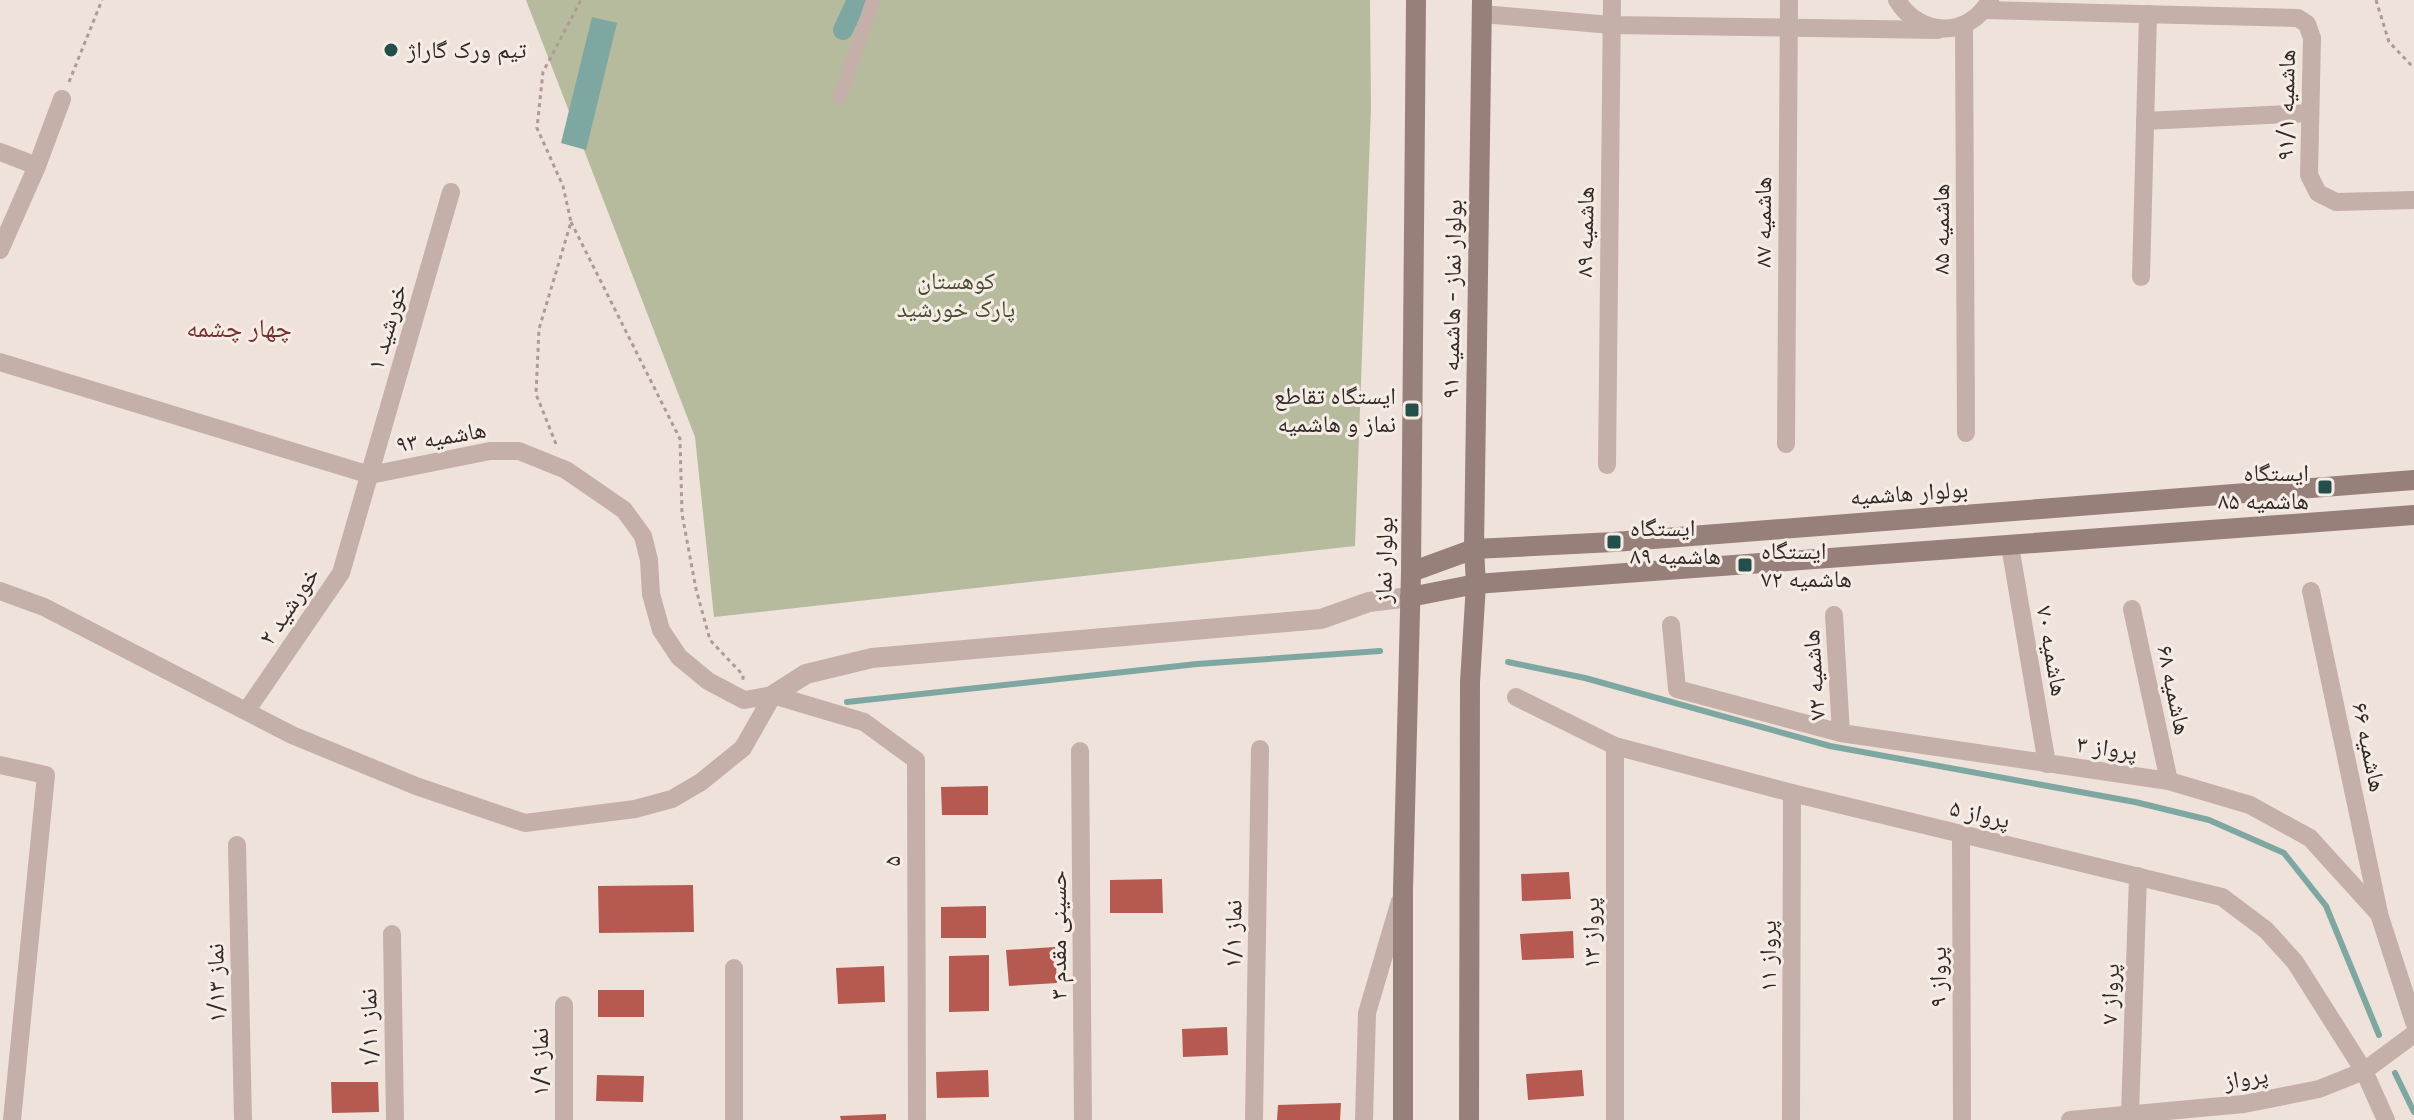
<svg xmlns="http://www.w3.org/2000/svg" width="2414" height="1120" font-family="Figtree,'Noto Naskh Arabic',sans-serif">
<rect width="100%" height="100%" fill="#eee2db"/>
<polygon fill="#b6bb9d" points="526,0 1370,0 1371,107 1355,546 714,617 695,437"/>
<polygon fill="#7ea7a2" points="592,17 617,23 586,150 561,143"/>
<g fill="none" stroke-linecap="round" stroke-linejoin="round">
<g stroke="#7ea7a2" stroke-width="6">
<polyline points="1508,662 1585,678 1830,746 2135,802 2209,820 2284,853 2326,906 2379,1035"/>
<polyline points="847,702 1197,664 1380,651"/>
<polyline points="2395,1073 2414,1112"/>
</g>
<polyline stroke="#7ea7a2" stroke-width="20" points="843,30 857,0"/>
</g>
<g fill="#b55951">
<polygon points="988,786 988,815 942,815 941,787"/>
<polygon points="1569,872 1571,899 1522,901 1521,874"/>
<polygon points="1162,879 1163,913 1110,913 1110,880"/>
<polygon points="693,885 694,932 599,933 598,886"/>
<polygon points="986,906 986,938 941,938 941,907"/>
<polygon points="1573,931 1574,958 1522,960 1520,934"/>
<polygon points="1055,947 1057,983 1009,986 1006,950"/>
<polygon points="989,955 989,1011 949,1012 949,956"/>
<polygon points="884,966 885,1002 838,1004 836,968"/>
<rect x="598" y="990" width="46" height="27"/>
<polygon points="1227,1027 1228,1055 1183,1057 1182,1029"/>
<polygon points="988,1070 989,1097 937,1098 936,1072"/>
<polygon points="1582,1070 1584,1096 1528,1100 1526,1074"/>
<polygon points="597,1075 644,1076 643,1102 596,1101"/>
<polygon points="331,1082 378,1082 379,1112 332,1113"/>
<polygon points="1341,1103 1340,1120 1277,1120 1278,1105"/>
<polygon points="886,1114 886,1120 841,1120 840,1116"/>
</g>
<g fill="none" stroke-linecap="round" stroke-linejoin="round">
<g stroke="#b09a93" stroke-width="3" stroke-dasharray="4 4" stroke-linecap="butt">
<polyline points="2376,0 2389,42 2414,68"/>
<polyline points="69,82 102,0"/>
<polyline points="571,222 680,439 682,514 696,589 710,640 743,675 743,680"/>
<polyline points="556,444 536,394 539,329 571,222 563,186 537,128 543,72 581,0"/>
</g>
<polyline stroke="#c4b0a8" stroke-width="14" points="840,97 873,0"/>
<g stroke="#c4b0a8" stroke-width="18">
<path d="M 1897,0 C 1919,37 1968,39 1990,0"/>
<polyline points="1984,10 2298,18 2307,24 2312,38 2309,175 2318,193 2336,202 2414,200"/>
<polyline points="1482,14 1611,25 1937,30"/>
<polyline points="1964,26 1966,433"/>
<polyline points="2145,121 2310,113"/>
<polyline points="0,152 37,166"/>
<polyline points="0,250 37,166 62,99"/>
<polyline points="2141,277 2148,14"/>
<polyline points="0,362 370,475 490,451 519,451 566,470 624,510 643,536 649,560 651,594 661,630 679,657 708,681 744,700 773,695 864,722 916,760 917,1120"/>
<polyline points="1786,444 1789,0"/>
<polyline points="1607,465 1612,0"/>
<polyline points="2010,546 2047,764"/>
<polyline points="0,591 44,607 292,735 416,786 525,823 635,809 672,799 701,782 743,748 773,695"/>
<polyline points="2311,591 2379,913"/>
<polyline points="2132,609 2169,781"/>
<polyline points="1834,615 1841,733"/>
<polyline points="1671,625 1677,689 1841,733 2169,781 2250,805 2310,838 2379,914 2414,1022"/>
<polyline points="1516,697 1615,746 1792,793 2222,897 2266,930 2295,962 2364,1071 2386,1120"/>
<polyline points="247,710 341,573 451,192"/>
<polyline points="1080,751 1083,1120"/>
<polyline points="0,765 46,775 12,1120"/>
<polyline points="1961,834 1962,1120"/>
<polyline points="237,845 243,1120"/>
<polyline points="392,934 395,1120"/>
<polyline points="734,968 734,1120"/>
<polyline points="564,1005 564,1120"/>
<polyline points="2130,1114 2138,876"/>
<polyline points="1254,1120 1260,749"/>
<polyline points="1364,1120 1367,1013 1400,901"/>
<polyline points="1615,1120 1615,746"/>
<polyline points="1791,1120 1792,793"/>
<polyline points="2070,1120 2244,1104 2319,1089 2364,1071 2414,1034"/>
</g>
<polyline stroke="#c4b0a8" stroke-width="20" points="773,695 806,674 872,658 1321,619 1369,602 1410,597"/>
<g stroke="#97807a" stroke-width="20">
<polyline points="1411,572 1474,549 1614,542 2414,480"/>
<polyline points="1410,597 1476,584 2414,515"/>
<polyline points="1403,1120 1403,890 1411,572 1416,0"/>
<polyline points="1469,1120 1470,682 1476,584 1474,549 1482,0"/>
</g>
</g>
<g fill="#234e4a" stroke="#f6ece6" stroke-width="3">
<circle cx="391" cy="50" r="8"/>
<rect x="1404" y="402" width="16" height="16" rx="4"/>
<rect x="2317" y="479" width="16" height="16" rx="4"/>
<rect x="1606" y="534" width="16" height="16" rx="4"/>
<rect x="1737" y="557" width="16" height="16" rx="4"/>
</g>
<g text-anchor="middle" stroke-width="6" stroke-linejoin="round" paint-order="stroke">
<g font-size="24" fill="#322927" stroke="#f6ece6" text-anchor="start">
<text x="407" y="58">تیم ورک گاراژ</text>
<text x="1396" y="404" text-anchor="end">ایستگاه تقاطع<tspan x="1396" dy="28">نماز و هاشمیه</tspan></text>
<text x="2309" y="481" text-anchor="end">ایستگاه<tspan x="2309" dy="28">هاشمیه ۸۵</tspan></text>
<text x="1630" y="536">ایستگاه<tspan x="1630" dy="28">هاشمیه ۸۹</tspan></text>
<text x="1761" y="559">ایستگاه<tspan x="1761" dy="28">هاشمیه ۷۲</tspan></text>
</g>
<g font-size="24" fill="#322927" stroke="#f6ece6">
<text transform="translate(2286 105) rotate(-89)" y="8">هاشمیه ۹۱/۱</text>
<text transform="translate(1763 222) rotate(-90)" y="8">هاشمیه ۸۷</text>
<text transform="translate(1941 229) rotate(-90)" y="8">هاشمیه ۸۵</text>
<text transform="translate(1585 232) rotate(-89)" y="8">هاشمیه ۸۹</text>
<text transform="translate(1452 299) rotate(-89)" y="8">بولوار نماز - هاشمیه ۹۱</text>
<text transform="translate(387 327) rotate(-74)" y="8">خورشید ۱</text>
<text transform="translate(441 437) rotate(-10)" y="8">هاشمیه ۹۳</text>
<text transform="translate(1909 493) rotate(-4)" y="8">بولوار هاشمیه</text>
<text transform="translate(1384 560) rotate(-89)" y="8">بولوار نماز</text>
<text transform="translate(289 606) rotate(-56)" y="8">خورشید ۲</text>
<text transform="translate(2052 651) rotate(80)" y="8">هاشمیه ۷۰</text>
<text transform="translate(1814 675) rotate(-94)" y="8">هاشمیه ۷۲</text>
<text transform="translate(2174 690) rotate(78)" y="8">هاشمیه ۶۸</text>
<text transform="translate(2369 747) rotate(78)" y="8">هاشمیه ۶۶</text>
<text transform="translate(2107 748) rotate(8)" y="8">پرواز ۳</text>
<text transform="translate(1980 814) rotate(13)" y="8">پرواز ۵</text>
<text transform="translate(892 861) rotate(-90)" y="8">۵</text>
<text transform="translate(1591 933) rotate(-90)" y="8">پرواز ۱۳</text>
<text transform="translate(1233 934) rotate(-89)" y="8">نماز ۱/۱</text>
<text transform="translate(1058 935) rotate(-90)" y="8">حسینی مقدم ۳</text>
<text transform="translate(1768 956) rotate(-90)" y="8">پرواز ۱۱</text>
<text transform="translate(1938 977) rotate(-90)" y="8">پرواز ۹</text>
<text transform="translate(216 983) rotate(-91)" y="8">نماز ۱/۱۳</text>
<text transform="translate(2110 994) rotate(-88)" y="8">پرواز ۷</text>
<text transform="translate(369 1028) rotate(-91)" y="8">نماز ۱/۱۱</text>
<text transform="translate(540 1062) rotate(-90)" y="8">نماز ۱/۹</text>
<text transform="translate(2246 1078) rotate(-9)" y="8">پرواز</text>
</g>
<g font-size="24" fill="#474d2e" stroke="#f6ece6">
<text x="956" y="289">کوهستان<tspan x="956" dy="28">پارک خورشید</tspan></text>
</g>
<g font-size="26" fill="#76312b" stroke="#f6ece6">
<text x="239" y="337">چهار چشمه</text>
</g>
</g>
</svg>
